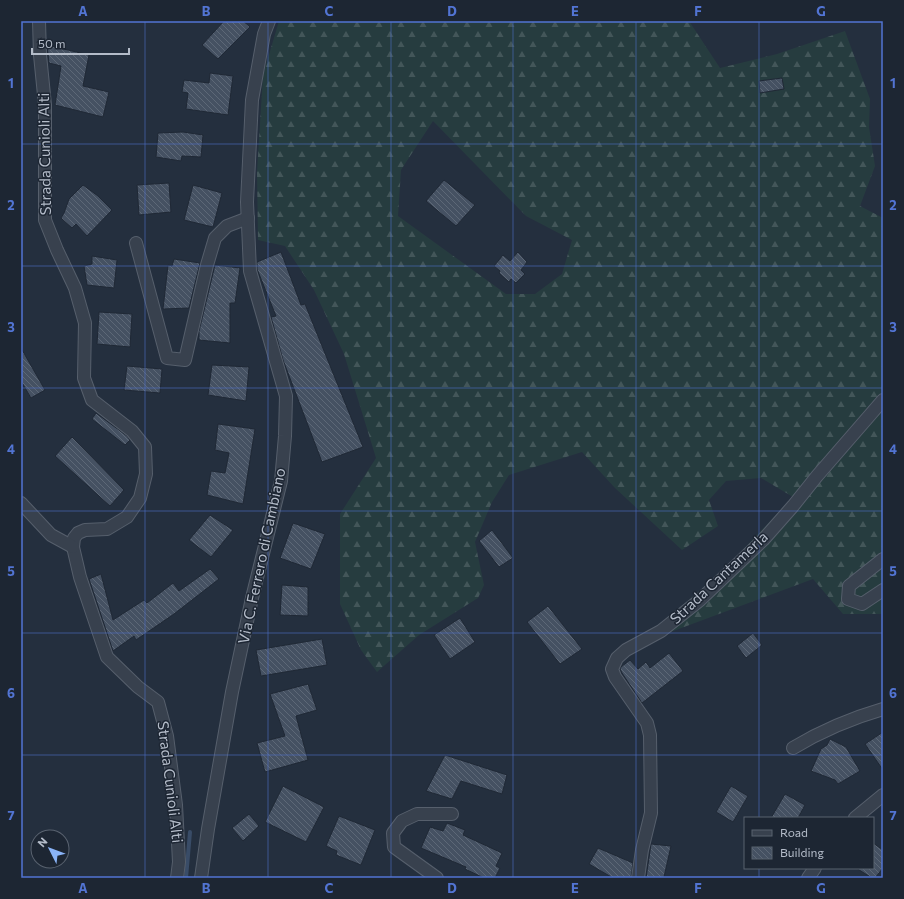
<svg xmlns="http://www.w3.org/2000/svg" width="904" height="899" font-family="Commissioner,sans-serif">
<defs>
<pattern id="forest-firs" width="22" height="20" patternUnits="userSpaceOnUse"><rect width="22" height="20" fill="#263c3f"/><path d="M5 1l3.5 6h-7zM16 11l3.5 6h-7z" fill="#435659"/></pattern>
<pattern id="building-back-hatch" width="6" height="6" patternUnits="userSpaceOnUse"><rect width="6" height="6" fill="#455162"/><path d="M-1 5l2 2M0 0l6 6M5-1l2 2" fill="none" stroke="#5d6877"/></pattern>
</defs>
<rect width="100%" height="100%" fill="#242f3e"/>
<path fill="url(#forest-firs)" fill-rule="evenodd" d="M 279,21 L 689,21 L 720,68 L 777,54 L 845,31 L 870,99 L 869,127 L 875,166 L 860,206 L 883,218 L 883,614 L 843,614 L 813,579 L 633,646 L 719,575 L 793,497 L 761,478 L 726,481 L 709,500 L 718,526 L 682,550 L 615,488 L 582,452 L 509,475 L 492,502 L 475,542 L 484,585 L 478,598 L 419,635 L 377,672 L 361,650 L 340,604 L 340,514 L 376,458 L 344,354 L 314,290 L 285,246 L 258,240 L 257,172 L 263,75 ZM 433,121 L 526,216 L 572,240 L 562,274 L 535,294 L 506,294 L 398,216 L 401,170 Z"/>
<g fill="none" stroke-linecap="round" stroke-linejoin="round">
<polyline stroke="#394c67" stroke-width="4" points="186,878 190,832"/>
</g>
<g fill="url(#building-back-hatch)" stroke="#1f2835">
<polygon points="224,21 243,21 250,27 218,59 202,45"/>
<polygon points="47,45 89,55 83,86 109,92 103,117 55,105 61,66 49,63"/>
<polygon points="210,73 233,76 228,115 186,109 188,93 182,92 184,80 209,83"/>
<polygon points="782,78 784,89 760,93 759,81"/>
<polygon points="183,132 203,135 201,157 182,156 181,161 156,157 158,133"/>
<polygon points="444,180 475,205 456,226 426,201"/>
<polygon points="169,183 171,212 139,215 137,185"/>
<polygon points="83,185 98,196 112,210 87,236 76,224 72,228 61,218 64,213 69,199"/>
<polygon points="193,185 222,193 213,227 184,220"/>
<polygon points="281,252 301,305 305,304 363,447 322,462 283,360 271,317 276,316 257,269 257,262"/>
<polygon points="518,252 527,262 521,270 525,274 516,283 511,279 509,282 499,273 500,271 494,266 503,255 510,261"/>
<polygon points="92,256 117,260 114,288 87,285 84,266 92,264"/>
<polygon points="174,259 200,263 189,308 163,309 168,265 172,266"/>
<polygon points="215,265 240,268 235,303 230,303 230,343 199,340 199,331"/>
<polygon points="99,312 132,314 130,347 97,344"/>
<polygon points="21,348 45,390 31,398 21,381"/>
<polygon points="212,365 249,367 246,401 208,395"/>
<polygon points="127,366 162,369 160,393 124,390"/>
<polygon points="96,413 127,436 130,440 125,445 92,419"/>
<polygon points="218,424 255,429 243,504 207,495 211,471 225,473 229,453 215,450"/>
<polygon points="72,437 124,490 110,506 55,456"/>
<polygon points="210,515 233,530 211,557 189,540"/>
<polygon points="293,523 325,534 311,569 280,558"/>
<polygon points="492,530 513,558 499,567 479,541"/>
<polygon points="210,569 219,579 174,614 136,640 134,636 113,651 89,579 101,574 113,620 144,600 147,603 173,583 179,591"/>
<polygon points="282,585 308,587 308,616 280,615"/>
<polygon points="548,606 582,649 560,664 527,622"/>
<polygon points="460,618 475,642 450,659 434,635"/>
<polygon points="753,633 762,645 746,658 737,646"/>
<polygon points="322,639 327,665 261,676 256,650"/>
<polygon points="669,653 683,671 642,703 622,673 620,669 621,667 630,660 638,669 646,662 650,668"/>
<polygon points="308,684 317,710 296,716 308,760 265,772 257,743 285,736 270,694"/>
<polygon points="883,732 883,770 865,744"/>
<polygon points="830,739 846,747 860,771 838,784 835,780 811,771 821,749 827,745"/>
<polygon points="445,755 507,775 502,794 461,781 452,799 426,791"/>
<polygon points="283,786 324,807 306,842 265,822"/>
<polygon points="731,786 748,796 733,822 716,812"/>
<polygon points="785,794 805,805 798,818 771,818"/>
<polygon points="249,814 259,826 243,841 232,828"/>
<polygon points="339,816 375,830 361,865 336,855 337,851 326,846"/>
<polygon points="447,823 465,830 463,835 502,853 496,866 500,868 495,878 484,878 465,869 466,867 421,848 430,827 443,831"/>
<polygon points="873,843 883,850 883,868 875,878 872,878 856,868 873,868"/>
<polygon points="651,844 671,846 664,877 668,878 646,878"/>
<polygon points="598,848 633,863 631,878 613,878 589,864"/>
</g>
<g fill="none" stroke-linecap="round" stroke-linejoin="round">
<defs>
<g id="street">
<polyline points="39,21 40,55 45,105 45,220 57,250 75,288 85,323 84,378 92,400 132,431 145,447 146,474 140,498 127,517 107,529 85,530 78,533 74,538 73,547 80,577 107,657 138,687 158,702 167,736 176,805 179,862 177,878"/>
<polyline points="136,243 167,358 185,360 207,265 215,238 227,226 248,218"/>
<polyline points="21,503 51,535 73,547"/>
<polyline points="883,559 849,586 848,599 862,604 883,590"/>
<path d="M 793,748 C 821,731 852,718 883,709"/>
<polyline points="855,818 883,795"/>
<polyline points="201,878 208,829 232,692 252,598 281,481 285,436 286,396 250,271 247,202 252,100 264,34 269,21"/>
<polyline points="437,878 394,847 393,833 402,821 417,814 452,814"/>
<polyline points="638,878 642,850 651,813 650,735 647,723 615,677 612,669 617,658 626,650 661,631 700,600 763,540 793,506 817,476 883,400"/>
<polyline points="808,878 815,868"/>
</g>
</defs>
<use href="#street" stroke="#565f6c" stroke-width="14"/>
<use href="#street" stroke="#38414e" stroke-width="12"/>
</g>
<path fill="none" stroke="#5274d3" stroke-width="1" stroke-opacity="0.55" d="M 145,21 L 145,878M 268,21 L 268,878M 391,21 L 391,878M 513,21 L 513,878M 636,21 L 636,878M 759,21 L 759,818M 21,144 L 883,144M 21,266 L 883,266M 21,388 L 883,388M 21,511 L 883,511M 21,633 L 883,633M 21,755 L 883,755M 759,868 L 759,878"/>
<g text-anchor="middle" stroke-width="3" stroke-linejoin="round" paint-order="stroke">
<g font-size="15" fill="#b4bcc9" stroke="#1d2633">
<text transform="translate(45 154) rotate(-91)" y="5">Strada Cunioli Alti</text>
<text transform="translate(262 556) rotate(-78)" y="5">Via C. Ferrero di Cambiano</text>
<text transform="translate(719 578) rotate(-43)" y="5">Strada Cantamerla</text>
<text transform="translate(170 782) rotate(83)" y="5">Strada Cunioli Alti</text>
</g>
</g>
<rect width="904" height="899" fill="none" stroke="#1d2633" stroke-width="44"/>
<rect x="744" y="817" width="130" height="52" fill="#1d2633" stroke="#59626f"/>
<rect x="752" y="830" width="20" height="6" fill="#38414e" stroke="#59626f"/>
<text x="780" y="837" font-size="12" fill="#b4bcc9">Road</text>
<rect x="752" y="847" width="20" height="12" fill="url(#building-back-hatch)" stroke="#59626f"/>
<text x="780" y="857" font-size="12" fill="#b4bcc9">Building</text>
<g transform="translate(50 849) rotate(312)"><circle r="19" fill="#1d2633" stroke="#59626f"/>
<path d="M0-3L7 15L0 10L-7 15Z" fill="#8ab4f8"/>
<text y="-6" font-size="11" font-weight="bold" text-anchor="middle" fill="#b4bcc9">N</text>
</g>
<path d="M32 48v6h97v-6" fill="none" stroke="#b4bcc9" stroke-width="2"/>
<text x="38" y="48" font-size="12" fill="#b4bcc9" stroke="#1d2633" stroke-width="3" paint-order="stroke">50 m</text>
<rect x="22" y="22" width="860" height="855" fill="none" stroke="#5274d3" stroke-width="1.5"/>
<g font-size="13" text-anchor="middle" font-weight="bold" fill="#5274d3">
<text x="83" y="16">A</text>
<text x="206" y="16">B</text>
<text x="329" y="16">C</text>
<text x="452" y="16">D</text>
<text x="575" y="16">E</text>
<text x="698" y="16">F</text>
<text x="821" y="16">G</text>
<text x="11" y="88">1</text>
<text x="893" y="88">1</text>
<text x="11" y="210">2</text>
<text x="893" y="210">2</text>
<text x="11" y="332">3</text>
<text x="893" y="332">3</text>
<text x="11" y="454">4</text>
<text x="893" y="454">4</text>
<text x="11" y="576">5</text>
<text x="893" y="576">5</text>
<text x="11" y="698">6</text>
<text x="893" y="698">6</text>
<text x="11" y="820">7</text>
<text x="893" y="820">7</text>
<text x="83" y="893">A</text>
<text x="206" y="893">B</text>
<text x="329" y="893">C</text>
<text x="452" y="893">D</text>
<text x="575" y="893">E</text>
<text x="698" y="893">F</text>
<text x="821" y="893">G</text>
</g>
</svg>
